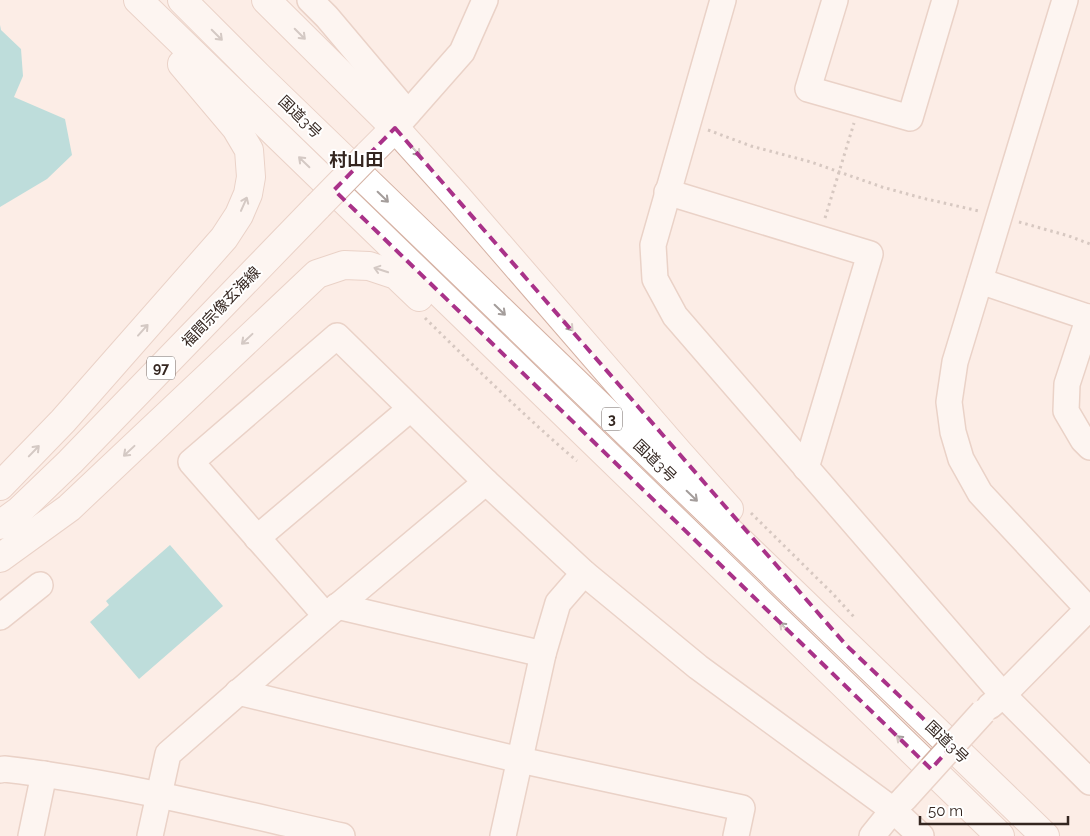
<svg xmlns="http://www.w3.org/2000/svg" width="1090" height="836" font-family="Raleway,'Noto Sans JP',sans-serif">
<rect width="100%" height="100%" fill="#fcede6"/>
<g fill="#73cbcf">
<polygon points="0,25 1,30 21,49 23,76 14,97 65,119 72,155 47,179 0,207"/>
<polygon points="170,545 223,606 139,679 90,622 109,605 106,601"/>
</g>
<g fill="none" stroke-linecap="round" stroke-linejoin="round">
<defs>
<g id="minor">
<polyline points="310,0 327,17 408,113"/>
<polyline points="723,0 653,245 655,279 675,316 1003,695 1090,782"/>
<polyline points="835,0 808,89 910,118 945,0"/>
<polyline points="1065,0 955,362 949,402 953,432 961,459 980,493 1090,611"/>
<polyline points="395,128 462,52 485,0"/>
<polyline points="667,192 870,254 806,468"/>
<polyline points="980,281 1090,318"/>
<polyline points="1089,317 1067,384 1066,411 1083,440 1090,447"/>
<polyline points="257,538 410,409"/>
<polyline points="337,606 543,654"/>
<polyline points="326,616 191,462 337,336 486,482 584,573 698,667 893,810 921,836"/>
<polyline points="0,617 40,585"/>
<polyline points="238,692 520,760 742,808 736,836"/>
<polyline points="990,706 1003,695 1088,609"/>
<path d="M 0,770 L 4,769 C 118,782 230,811 342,836"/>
<polyline points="31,836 44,774"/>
<polyline points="150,836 168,754 326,616 486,482"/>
<polyline points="503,836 543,654 558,603 584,573"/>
<polyline points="872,836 893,810 905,798"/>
</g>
<g id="major">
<polyline points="368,155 395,128"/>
<polyline points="0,525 19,511 70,462 318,206"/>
</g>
<g id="highway">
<polyline points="138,0 1000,836"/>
<polyline points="182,0 259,77 1045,836"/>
<polyline points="266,0 395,128 458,198 678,452 729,509"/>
<polyline points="0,486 63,421 224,238 239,215 248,194 251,177 249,150 236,128 182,64"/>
<polyline points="0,558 69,508 317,274 344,265 369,266 396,275 419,297"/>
</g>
</defs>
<use href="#minor" stroke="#d5b1a3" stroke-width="28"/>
<use href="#major" stroke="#d5b1a3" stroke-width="30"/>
<use href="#highway" stroke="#d5b1a3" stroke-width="30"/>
<g stroke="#ab9c96" stroke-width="3" stroke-dasharray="2.5 4" stroke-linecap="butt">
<polyline points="708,130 751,146 811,162 882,187 922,198 979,211"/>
<polyline points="825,218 854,123"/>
<polyline points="1019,222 1069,236 1090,244"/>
<path d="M 425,318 C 475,367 524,416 577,461"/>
<polyline points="751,513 833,594 854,617"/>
</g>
<use href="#minor" stroke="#fff" stroke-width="25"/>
<use href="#major" stroke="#fff" stroke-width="28"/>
<use href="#highway" stroke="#fff" stroke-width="28"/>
<defs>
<polyline id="minor-bridge" points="905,798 983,712"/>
<polyline id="major-bridge" points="318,206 368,155"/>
</defs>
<use href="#minor-bridge" stroke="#d5b1a3" stroke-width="28" stroke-linecap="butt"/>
<use href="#major-bridge" stroke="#d5b1a3" stroke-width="30" stroke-linecap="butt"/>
<use href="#minor-bridge" stroke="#fff" stroke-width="25"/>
<use href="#major-bridge" stroke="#fff" stroke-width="28"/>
</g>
<defs><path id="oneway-shaft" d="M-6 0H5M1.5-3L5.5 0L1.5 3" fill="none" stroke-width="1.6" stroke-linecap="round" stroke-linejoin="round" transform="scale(1.25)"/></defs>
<g stroke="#a49d9b">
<use href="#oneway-shaft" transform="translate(300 34) rotate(45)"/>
<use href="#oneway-shaft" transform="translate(217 35) rotate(45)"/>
<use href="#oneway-shaft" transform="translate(415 150) rotate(48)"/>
<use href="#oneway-shaft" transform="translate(304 162) rotate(-136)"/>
<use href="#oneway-shaft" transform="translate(383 197) rotate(44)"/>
<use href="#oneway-shaft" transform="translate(244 204) rotate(-66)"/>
<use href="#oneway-shaft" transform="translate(381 270) rotate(-162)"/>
<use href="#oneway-shaft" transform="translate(500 310) rotate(44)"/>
<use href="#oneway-shaft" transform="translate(568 325) rotate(49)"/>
<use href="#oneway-shaft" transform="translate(143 330) rotate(-48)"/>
<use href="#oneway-shaft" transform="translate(247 339) rotate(137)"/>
<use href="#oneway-shaft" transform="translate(34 451) rotate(-46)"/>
<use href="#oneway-shaft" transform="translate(129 451) rotate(137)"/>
<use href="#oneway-shaft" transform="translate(692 496) rotate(44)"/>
<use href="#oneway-shaft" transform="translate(785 628) rotate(-136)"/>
<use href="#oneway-shaft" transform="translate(902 741) rotate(-136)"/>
</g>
<path d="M0 0H1090V836H0ZM 395,128 L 846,645 L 952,746 L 931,769 L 334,190 Z" fill="#fcede6" fill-opacity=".55" fill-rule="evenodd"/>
<path fill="none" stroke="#a93289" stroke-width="4" stroke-dasharray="10 6" stroke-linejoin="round" d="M 395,128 L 846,645 L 952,746 L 931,769 L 334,190 Z"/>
<g text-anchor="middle" stroke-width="4" stroke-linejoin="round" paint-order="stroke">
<g fill="#fff" stroke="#716763" stroke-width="1">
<rect x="147" y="356.5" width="28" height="23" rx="4"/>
<rect x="602" y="407.5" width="20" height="23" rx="4"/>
</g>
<g font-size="14" font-weight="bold" fill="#342620">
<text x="161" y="373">97</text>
<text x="612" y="424">3</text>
</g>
<g font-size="15" fill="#342620" stroke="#fff">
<text transform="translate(300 117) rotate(44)" y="5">国道3号</text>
<text transform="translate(221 307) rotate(-46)" y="5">福間宗像玄海線</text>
<text transform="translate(655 461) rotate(44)" y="5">国道3号</text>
<text transform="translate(947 742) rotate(44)" y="5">国道3号</text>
</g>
<g font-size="18" font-weight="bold" fill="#342620" stroke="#fff">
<text x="356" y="166">村山田</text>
</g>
</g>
<path d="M920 816v8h148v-8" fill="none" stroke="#342620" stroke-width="2.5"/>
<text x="928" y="816" font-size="15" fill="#342620" stroke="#ffffff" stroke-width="4" paint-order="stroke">50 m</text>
</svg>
